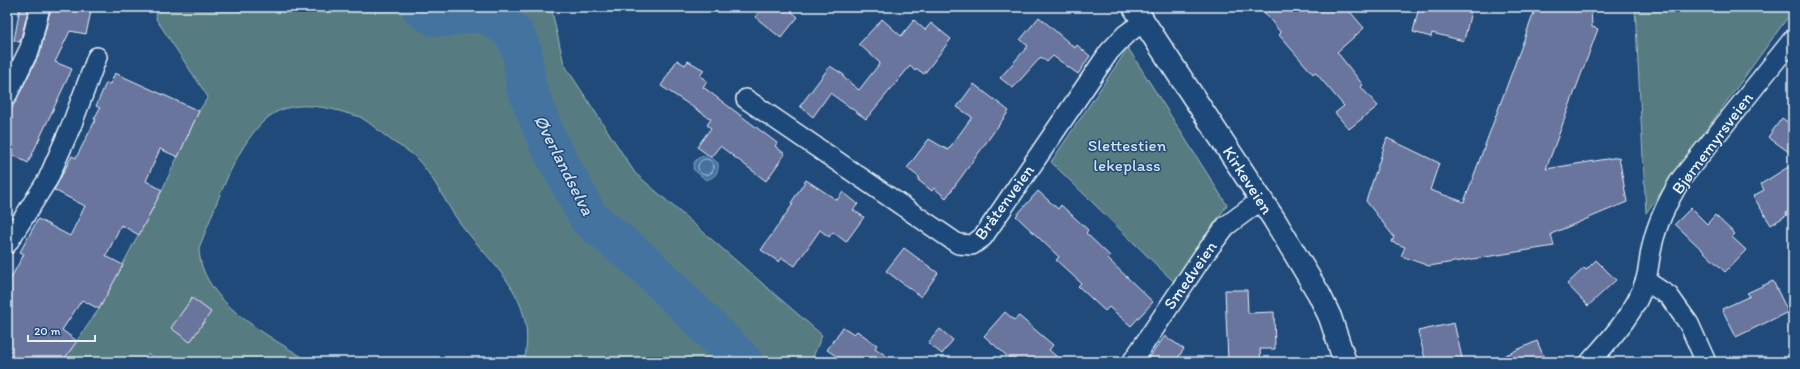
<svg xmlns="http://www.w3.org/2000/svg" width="1800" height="369" font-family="Itim,sans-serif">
<rect width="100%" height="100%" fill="#1f4a7a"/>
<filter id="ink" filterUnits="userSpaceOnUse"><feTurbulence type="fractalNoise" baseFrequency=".025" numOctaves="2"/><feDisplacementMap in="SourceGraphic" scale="8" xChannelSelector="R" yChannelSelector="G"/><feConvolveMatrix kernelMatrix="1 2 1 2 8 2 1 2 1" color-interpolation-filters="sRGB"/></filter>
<g filter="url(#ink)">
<g fill="#577c81" stroke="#a0b6bc">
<path d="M 157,7 L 551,7 L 564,64 L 635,173 L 822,335 L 811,362 L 524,362 C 538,298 494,268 460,223 C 444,202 434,175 414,156 C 408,150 399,146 392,141 C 381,133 372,124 360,117 C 355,115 348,114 343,112 C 317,105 287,100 265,120 C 234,148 215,209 199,248 C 200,302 270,336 310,362 L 160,362 L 148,354 L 141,362 L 62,362 L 99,309 L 162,190 L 199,111 L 208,97 L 156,19 Z"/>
<polygon points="1635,7 1793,7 1793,10 1646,213"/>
<polygon points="1128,48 1227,205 1174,282 1051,162"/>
</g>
<path fill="#4573a0" stroke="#86a5c3" d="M 708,155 L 718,163 C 719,173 715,177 706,180 L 693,169 C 694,159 698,157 708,155 Z"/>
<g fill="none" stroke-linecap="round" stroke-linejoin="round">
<circle stroke="#a7bfd5" stroke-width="1" cx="706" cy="167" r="8"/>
<polyline stroke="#4573a0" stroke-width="40" points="421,7 434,16 446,17 468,13 485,13 501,22 515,35 522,51 526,86 538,117 549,144 589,218 646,265 743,362"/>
</g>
<g fill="#6a749d" stroke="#e8f1f8">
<polygon points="20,7 29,7 20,42 14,41"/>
<polygon points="51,7 92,7 86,34 70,31 55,62 72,69 28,163 7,152 7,118 40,53"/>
<polygon points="763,7 786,7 798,17 781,38 755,17"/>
<polygon points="1260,7 1346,7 1364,28 1337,52 1363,85 1361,87 1378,106 1349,129 1335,113 1344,106 1315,72 1313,74 1279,35 1281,33"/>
<polygon points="1419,7 1472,7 1464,41 1432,33 1431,37 1413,32"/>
<polygon points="1536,7 1591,7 1592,27 1598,29 1546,169 1619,157 1627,202 1551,234 1554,246 1429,266 1401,256 1405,247 1392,242 1394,237 1366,201 1387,138 1439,163 1430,190 1464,202"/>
<polygon points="1039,17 1075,48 1077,45 1090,56 1078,74 1053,56 1047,62 1041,57 1013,88 1000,78 1028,46 1020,40"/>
<polygon points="882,19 901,36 914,20 925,30 931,23 951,39 924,74 917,69 915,71 910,66 866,119 830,93 813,117 800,106 830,66 844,75 843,77 859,90 880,63 859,44"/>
<polygon points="677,60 685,65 688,61 704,70 700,76 707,81 703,87 777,143 775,146 785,154 766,181 720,146 711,157 697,147 711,128 707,125 711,119 661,86"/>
<polygon points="115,73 199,111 178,157 160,149 146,181 162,190 139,235 121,225 106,256 123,265 99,309 82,300 62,330 77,341 62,362 7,362 7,285 24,254 20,252 38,219 70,236 85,206 54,190 72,156 76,158 96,119 94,119 100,108 96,106 106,83 110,84"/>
<polygon points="974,84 1009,111 946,198 934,188 932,191 918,180 919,177 907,168 929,139 948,150 972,117 957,107"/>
<polygon points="1782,118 1793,126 1793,155 1768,137"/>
<polygon points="1793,164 1793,208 1786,213 1787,215 1771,225 1753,196 1764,190 1761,184"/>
<polygon points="806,180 837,200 843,192 858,204 853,210 864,217 846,242 833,232 829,237 820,230 795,266 782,258 779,262 761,250 793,204 791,203"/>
<polygon points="1038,191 1058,209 1061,205 1088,230 1086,233 1110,256 1108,259 1153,302 1131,326 1109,307 1105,311 1078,286 1081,283 1056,260 1059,257 1016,216"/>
<polygon points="1691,208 1707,224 1715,215 1735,234 1732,237 1746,250 1725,272 1675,224"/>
<polygon points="904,248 938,273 921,297 886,271"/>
<polygon points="1596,260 1616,280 1588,306 1567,284 1584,268 1586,270"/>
<polygon points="1773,281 1788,312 1736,337 1722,309 1750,296 1747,293"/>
<polygon points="1225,290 1247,290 1248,313 1274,312 1275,349 1260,349 1261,362 1228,362"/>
<polygon points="192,298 211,312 190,342 171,328"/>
<polygon points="1005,312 1014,320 1019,316 1053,345 1049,350 1063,362 1014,362 984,336"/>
<polygon points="1454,323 1463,362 1426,362 1418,331"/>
<polygon points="843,327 854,334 857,331 877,345 875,348 895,362 845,362 827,350"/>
<polygon points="940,329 953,340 942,354 928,343"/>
<polygon points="1165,336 1184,349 1175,362 1146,362"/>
<polygon points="1537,341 1546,362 1490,362"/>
</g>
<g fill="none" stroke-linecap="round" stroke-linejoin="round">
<defs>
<g id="minor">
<polyline points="7,95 30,48 40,7"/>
<polyline points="746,99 958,244 972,245 983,237 1109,52 1125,35 1143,22"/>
<polyline points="7,244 48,179 72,124 97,57"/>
<polyline points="1646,281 1669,296 1689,324 1706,362"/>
<polyline points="1132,362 1203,256 1226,226 1261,200"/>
<path d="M 1590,362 C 1611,338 1635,313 1645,282 C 1649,271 1649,258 1652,246 C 1657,222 1669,199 1681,179 L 1793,39"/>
</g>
<polyline id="secondary" points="1134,7 1274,219 1319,294 1330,317 1345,362"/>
</defs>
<use href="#minor" stroke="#e8f1f8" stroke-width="22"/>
<use href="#secondary" stroke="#e8f1f8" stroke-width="25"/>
<use href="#minor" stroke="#1f4a7a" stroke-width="19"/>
<use href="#secondary" stroke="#1f4a7a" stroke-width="22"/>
</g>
</g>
<g text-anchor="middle" stroke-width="3" stroke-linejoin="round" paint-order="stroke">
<g font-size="17" fill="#e8f1f8" stroke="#1f4a7a">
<text transform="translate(1712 143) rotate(-53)" y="6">Bjørnemyrsveien</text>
<text transform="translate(1248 180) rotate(57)" y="6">Kirkeveien</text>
<text transform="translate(1004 202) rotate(-54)" y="6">Bråtenveien</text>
<text transform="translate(1190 275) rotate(-55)" y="6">Smedveien</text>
</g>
<g font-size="17" fill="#d2dfe6" stroke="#1f4a7a">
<text x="1127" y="151">Slettestien<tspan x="1127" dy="20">lekeplass</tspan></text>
</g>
<g font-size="18" font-style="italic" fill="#d0deeb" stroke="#1f4a7a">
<text transform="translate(564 165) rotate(63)" y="6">Øverlandselva</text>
</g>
</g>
<rect width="1800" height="369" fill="none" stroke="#1f4a7a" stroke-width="24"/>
<rect x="12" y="12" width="1776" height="345" fill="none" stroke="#e8f1f8" stroke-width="1.5" filter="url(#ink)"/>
<path d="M28 335v6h67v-6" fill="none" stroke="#e8f1f8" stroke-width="2"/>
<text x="34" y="335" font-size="12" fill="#e8f1f8" stroke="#1f4a7a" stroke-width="3" paint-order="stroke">20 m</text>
</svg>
